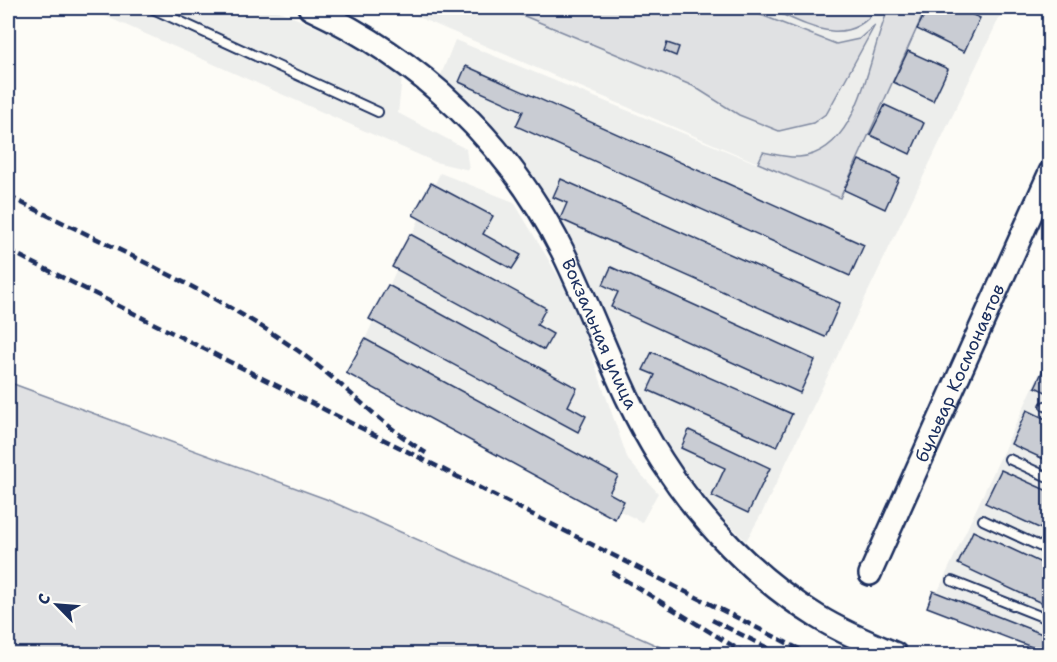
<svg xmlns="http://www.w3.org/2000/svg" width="1057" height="662" font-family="'Shantell Sans',sans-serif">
<rect width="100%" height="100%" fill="#fdfcf7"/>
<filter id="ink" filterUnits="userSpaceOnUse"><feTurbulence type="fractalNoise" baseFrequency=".0167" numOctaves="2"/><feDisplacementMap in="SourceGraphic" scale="12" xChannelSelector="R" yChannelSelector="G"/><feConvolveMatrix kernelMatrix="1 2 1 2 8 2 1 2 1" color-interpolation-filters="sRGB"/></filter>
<g filter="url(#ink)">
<g fill="#edeeec">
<polygon points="87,8 272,8 369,50 402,77 398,113 466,149 469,170 435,162"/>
<polygon points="397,8 1004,8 762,513 746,541 681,476 650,421 578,258 520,160 441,75 455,40 795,179"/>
<polygon points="440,173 514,202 573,301 628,460 658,493 642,522 349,375"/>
<polygon points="1049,353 1049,642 933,602"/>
</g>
<g fill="#e0e1e3" stroke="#7e88a0" stroke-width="1.5">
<polygon points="505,8 743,8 836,44 859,39 875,25 827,113 813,123 779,131 739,115 693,86"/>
<path d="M 768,8 L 877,8 C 847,51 805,24 768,8 Z"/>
<path d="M 889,8 L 926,8 L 840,198 L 758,163 L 763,152 C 774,154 788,158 799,157 C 862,152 868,52 889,8 Z"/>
<polygon points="8,382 326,499 676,654 8,654"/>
</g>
<g fill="#c9ccd3" stroke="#1b2f5e" stroke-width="1.5">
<polygon points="928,8 957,8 980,18 964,52 917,29"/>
<polygon points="667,43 679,47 676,56 664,51"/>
<polygon points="908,51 948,69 933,101 893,82"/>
<polygon points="466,66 864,245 850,276 516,126 523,111 459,82"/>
<polygon points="885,105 924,123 910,154 870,135"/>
<polygon points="859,160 899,178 885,209 844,190"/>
<polygon points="561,179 840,303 825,337 560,219 567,203 553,197"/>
<polygon points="431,183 493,216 483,234 521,255 512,269 413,215"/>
<polygon points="410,234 546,308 537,325 553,334 544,350 392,267"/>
<polygon points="611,267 815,360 800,393 611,307 618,292 603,285"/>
<polygon points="388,285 577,388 568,406 586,416 578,432 369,319"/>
<polygon points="365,339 618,476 609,493 624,501 615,519 346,373"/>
<polygon points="652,352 792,414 777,447 648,390 655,375 643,370"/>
<polygon points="1044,368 1050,371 1050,394 1035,387"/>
<polygon points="1027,410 1050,421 1050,462 1011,444"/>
<polygon points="689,430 770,468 748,513 712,496 725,468 681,448"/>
<polygon points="1001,470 1050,492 1050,533 985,503"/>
<polygon points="973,531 1050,567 1050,607 958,564"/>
<polygon points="933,591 1050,637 1050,654 927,607"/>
</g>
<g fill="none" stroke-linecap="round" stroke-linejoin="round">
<defs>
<g id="lane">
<polyline points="151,8 378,112"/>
<polyline points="1045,406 1050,408"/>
<polyline points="1009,459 1050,478"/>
<polyline points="983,520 1050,551"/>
<polyline points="952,581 1050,620"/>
</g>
<g id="secondary">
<path id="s1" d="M 870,574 L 1050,172"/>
</g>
<g id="primary">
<path id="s2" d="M 310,8 C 420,59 508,142 563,252 C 597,321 620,396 662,461 C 701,522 756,579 818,617 C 842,632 869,643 895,654"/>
</g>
</defs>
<use href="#lane" stroke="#1b2f5e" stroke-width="12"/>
<use href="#secondary" stroke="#1b2f5e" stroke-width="26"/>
<use href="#primary" stroke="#1b2f5e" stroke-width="27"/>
<use href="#lane" stroke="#fdfcf7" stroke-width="8"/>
<use href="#secondary" stroke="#fdfcf7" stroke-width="21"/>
<use href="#primary" stroke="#fdfcf7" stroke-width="22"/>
<g stroke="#1b2f5e" stroke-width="4.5" stroke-dasharray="9 4.5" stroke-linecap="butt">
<path d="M 8,196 C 105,244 208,288 297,350 C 342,382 379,423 426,453"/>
<polyline points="8,250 809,654"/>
<polyline points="612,572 746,654"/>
<polyline points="712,620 780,654"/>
</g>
</g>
</g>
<g text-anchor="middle" stroke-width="6" stroke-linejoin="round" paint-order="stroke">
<g font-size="18" fill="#1b2f5e" stroke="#fdfcf7">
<text dy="6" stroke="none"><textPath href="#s2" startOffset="448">Вокзальная улица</textPath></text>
<text dy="6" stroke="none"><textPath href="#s1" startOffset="220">бульвар Космонавтов</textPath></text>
</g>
</g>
<rect width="1057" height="662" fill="none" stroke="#fdfcf7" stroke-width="30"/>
<rect x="15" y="15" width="1027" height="632" fill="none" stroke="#1b2f5e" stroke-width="2" filter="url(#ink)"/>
<g transform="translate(57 605) rotate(295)" stroke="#fdfcf7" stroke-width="4.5" paint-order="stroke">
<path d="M0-4.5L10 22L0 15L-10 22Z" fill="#1b2f5e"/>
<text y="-9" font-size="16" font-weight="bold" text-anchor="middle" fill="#1b2f5e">С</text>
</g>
</svg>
